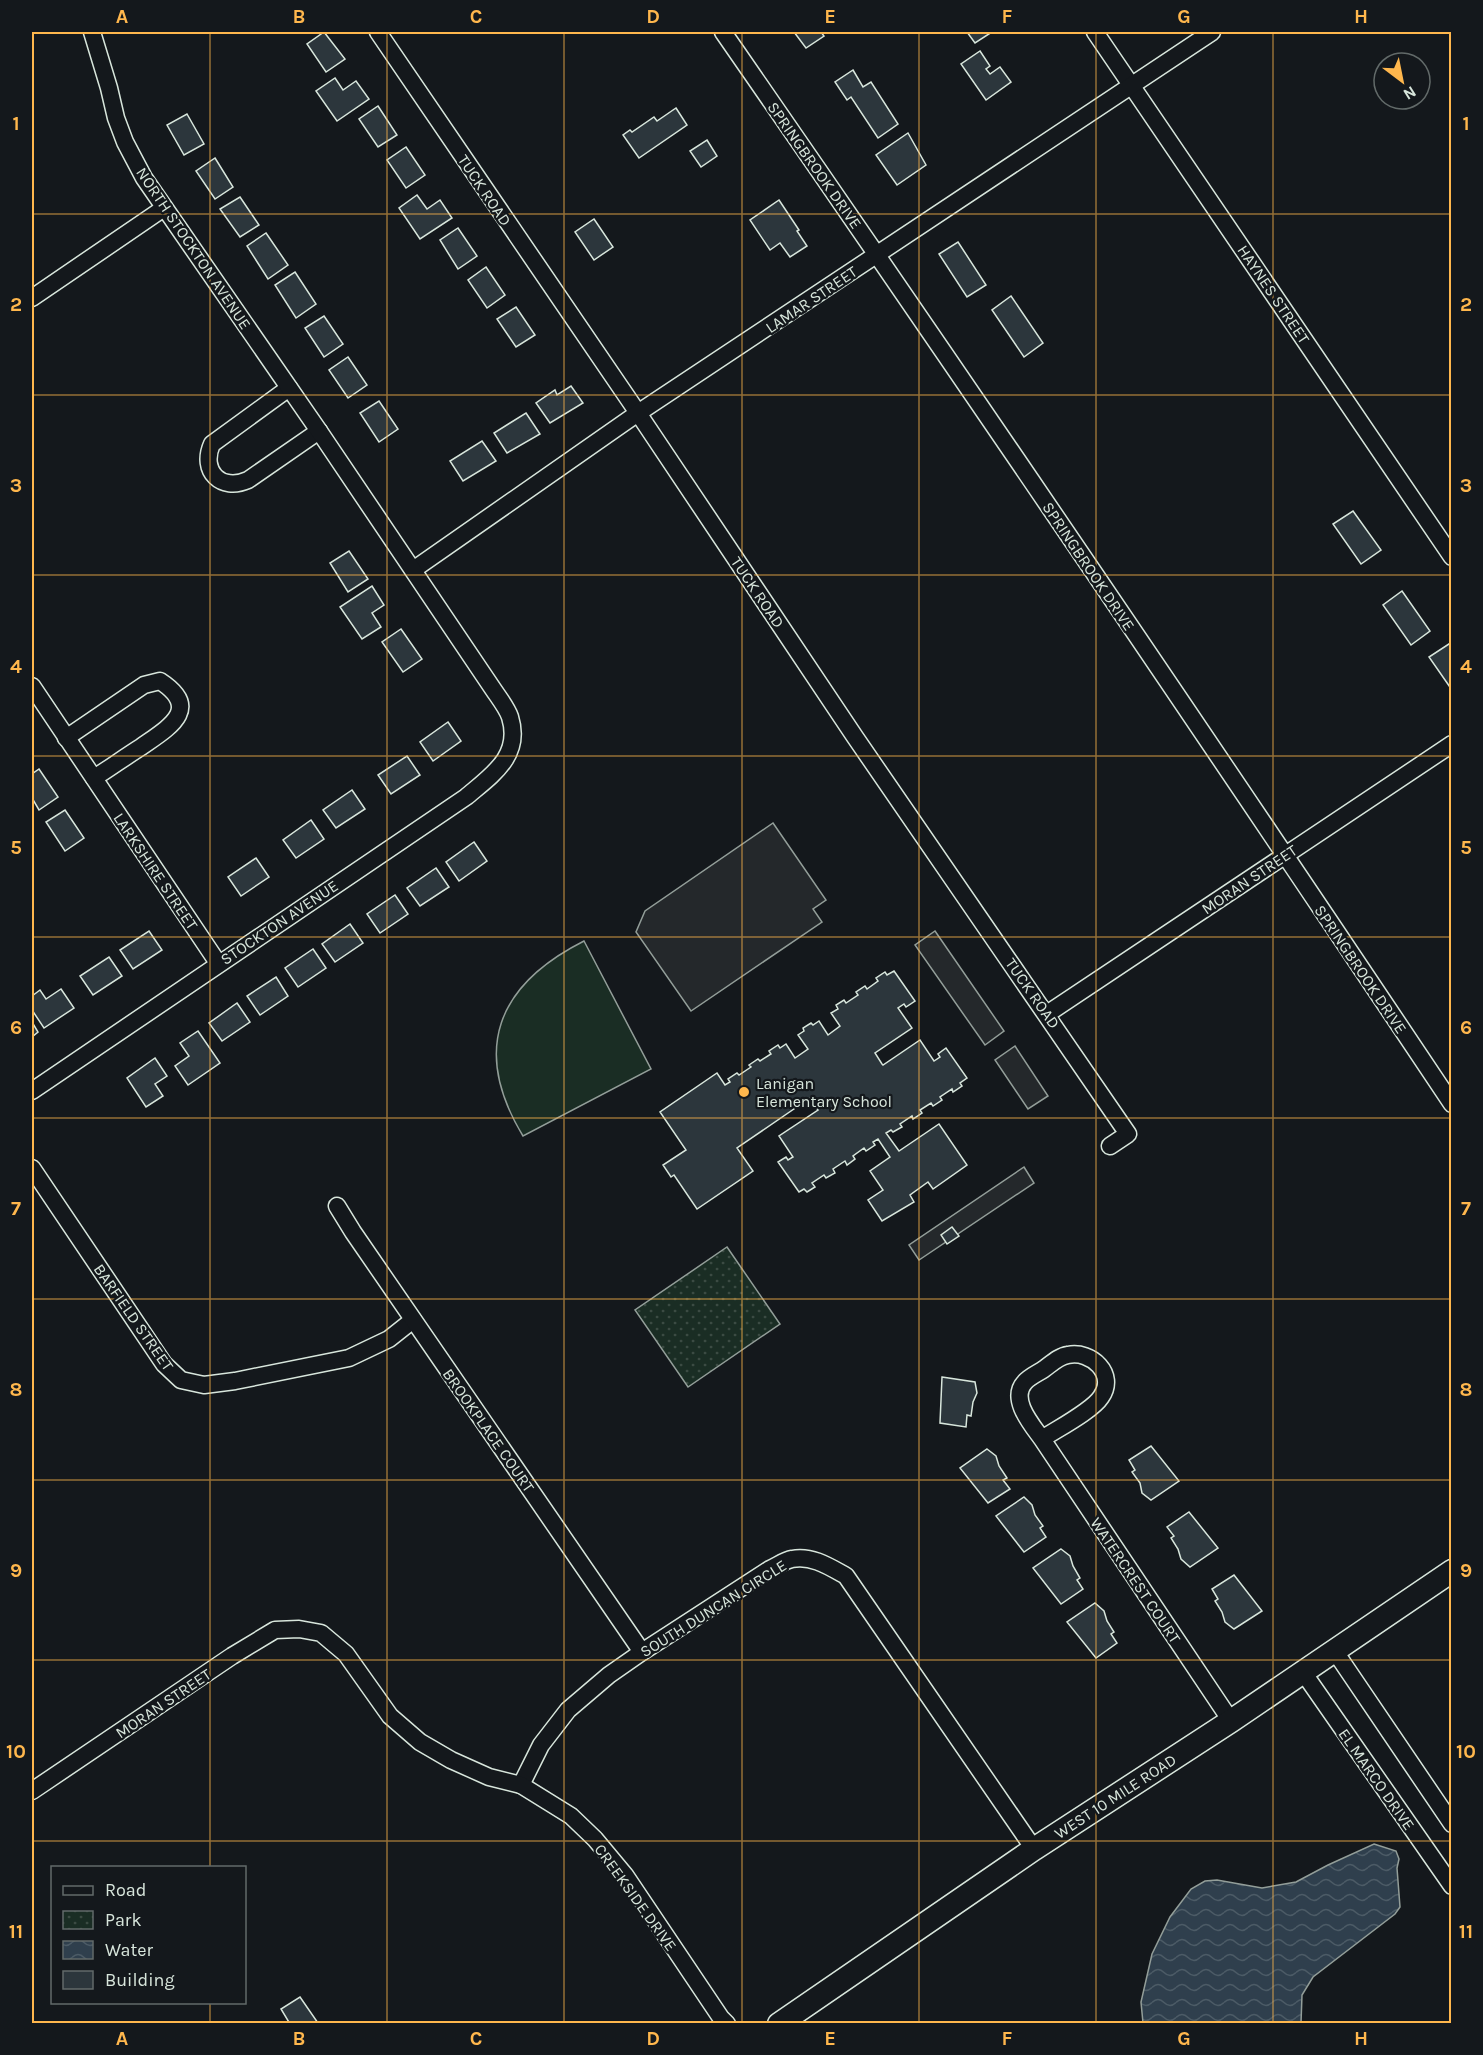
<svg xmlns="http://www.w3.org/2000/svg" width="1483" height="2055" font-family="Karla,sans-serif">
<defs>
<pattern id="park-dots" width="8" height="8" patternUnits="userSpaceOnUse" patternTransform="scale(1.5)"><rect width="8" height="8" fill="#1a2d24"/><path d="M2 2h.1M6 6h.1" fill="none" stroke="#3b4b43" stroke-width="1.8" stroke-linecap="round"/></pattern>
<pattern id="water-waves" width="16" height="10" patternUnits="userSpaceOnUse" patternTransform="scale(1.5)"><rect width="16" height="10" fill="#2f3f4d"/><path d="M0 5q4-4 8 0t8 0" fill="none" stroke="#4c5b66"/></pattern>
</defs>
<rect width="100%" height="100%" fill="#14181c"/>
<polygon fill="url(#park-dots)" stroke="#939e99" stroke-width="1.5" points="727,1247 780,1324 688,1387 635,1310"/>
<path fill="#1a2d24" stroke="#939e99" stroke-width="1.5" d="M 584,941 L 651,1069 L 523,1136 C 471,1050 497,985 584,941 Z"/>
<g fill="#24282b" stroke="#939e99" stroke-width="1.5">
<polygon points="773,823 826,900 813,909 822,922 691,1011 636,932 645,911"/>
<polygon points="935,931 1004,1031 985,1045 915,945"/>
<polygon points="1015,1046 1048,1096 1028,1109 995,1060"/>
<polygon points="1024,1167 1034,1183 919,1260 909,1245"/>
</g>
<polygon fill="url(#water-waves)" stroke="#939e99" stroke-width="1.5" points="1374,1844 1396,1851 1399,1859 1397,1868 1400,1907 1395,1914 1313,1977 1302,1995 1301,2023 1143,2023 1141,2002 1152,1954 1170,1917 1191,1889 1205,1881 1217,1880 1262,1888 1296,1882 1328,1865"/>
<g fill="#2c363c" stroke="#d8e6dc" stroke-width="1.5">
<polygon points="324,32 345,59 326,72 307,44"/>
<polygon points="794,32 821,32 824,36 806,48"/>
<polygon points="967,32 992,32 975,43"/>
<polygon points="980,51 990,66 986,69 990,74 1000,67 1011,82 986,100 961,64"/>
<polygon points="853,70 863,87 871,82 898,124 878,138 851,97 847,100 835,82"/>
<polygon points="335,78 343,90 356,81 369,99 337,121 316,91"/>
<polygon points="378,106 397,135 378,147 359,119"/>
<polygon points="676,108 687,125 639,158 623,135 630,130 632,132 654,117 657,121"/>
<polygon points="187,114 204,144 184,155 167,125"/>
<polygon points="908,133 926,165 897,185 876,155"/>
<polygon points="707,140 717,156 701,167 690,151"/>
<polygon points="406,147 425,175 406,188 387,160"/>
<polygon points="215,158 233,187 215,199 196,171"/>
<polygon points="417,195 427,209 440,200 452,218 420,239 399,208"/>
<polygon points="240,197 259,225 240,237 220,209"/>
<polygon points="779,200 799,230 797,231 807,246 790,257 780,243 770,250 750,220"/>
<polygon points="594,219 613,247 594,260 575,232"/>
<polygon points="458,228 477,256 458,269 440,240"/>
<polygon points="266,233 288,265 268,279 247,246"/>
<polygon points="958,242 986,285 967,297 939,254"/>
<polygon points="486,267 505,295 487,308 468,280"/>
<polygon points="295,272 316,304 296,318 275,285"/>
<polygon points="1011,296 1043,343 1024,357 992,310"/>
<polygon points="516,307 535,335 516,347 497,319"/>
<polygon points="324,316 343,344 324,357 305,328"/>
<polygon points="348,357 367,385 348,398 329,370"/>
<polygon points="571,386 583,403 550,423 536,403 555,390 557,395"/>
<polygon points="379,401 398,429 379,442 360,413"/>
<polygon points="526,413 540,434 507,453 494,433"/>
<polygon points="482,441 496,461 463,481 450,461"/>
<polygon points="1353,511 1381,550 1361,564 1333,524"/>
<polygon points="349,551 368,579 348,592 330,563"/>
<polygon points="372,586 384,605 372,613 381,627 362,639 340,607"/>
<polygon points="1402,591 1430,631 1411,645 1383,605"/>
<polygon points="401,629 422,659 403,672 382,642"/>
<polygon points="1452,642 1452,690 1429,657"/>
<polygon points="448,722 461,741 433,761 420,742"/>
<polygon points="407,756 420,775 391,794 378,775"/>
<polygon points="39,769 58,797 39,810 32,798 32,774"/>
<polygon points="352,790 365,809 336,828 323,810"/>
<polygon points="65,810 84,838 65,851 46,822"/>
<polygon points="311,820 324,839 296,858 283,840"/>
<polygon points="474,842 487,861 459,881 446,862"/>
<polygon points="256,858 269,877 241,896 228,877"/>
<polygon points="436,868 449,887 420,906 407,888"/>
<polygon points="395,895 408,914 380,933 367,914"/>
<polygon points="350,924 363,943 335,962 322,944"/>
<polygon points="149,931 162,950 133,969 120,950"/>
<polygon points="313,949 326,968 298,987 285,968"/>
<polygon points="109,957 122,976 93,995 80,976"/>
<polygon points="894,971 915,1001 906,1007 904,1004 898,1008 912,1028 875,1053 882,1064 883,1065 920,1040 934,1061 940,1057 938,1054 946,1048 967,1078 960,1083 962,1086 953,1092 952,1089 940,1097 942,1100 933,1106 931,1103 920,1110 922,1113 913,1119 912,1116 900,1124 902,1127 893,1132 891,1130 886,1133 899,1151 939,1124 967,1165 933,1189 928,1182 910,1195 914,1202 882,1221 868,1200 883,1190 870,1171 890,1157 878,1139 873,1142 875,1145 866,1151 864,1148 853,1156 855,1159 847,1165 845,1161 833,1169 835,1173 826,1178 824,1175 812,1183 815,1187 807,1192 804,1189 799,1192 778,1162 786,1157 788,1160 793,1157 779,1136 818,1110 810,1098 737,1148 753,1171 697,1209 674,1175 671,1177 663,1165 686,1150 660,1112 717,1073 725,1085 730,1082 728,1079 737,1073 739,1075 751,1067 749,1065 758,1059 760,1061 771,1054 769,1051 778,1045 780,1048 786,1044 795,1058 808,1049 798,1035 804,1031 803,1028 811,1023 813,1025 819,1021 828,1035 840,1026 831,1013 838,1009 836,1005 844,1000 846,1003 858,995 856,992 865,986 867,989 878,981 876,978 885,972 887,975"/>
<polygon points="276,977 288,996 260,1015 247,996"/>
<polygon points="61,989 74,1008 44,1028 32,1010 32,996 40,990 46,999"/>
<polygon points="237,1003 250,1022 222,1041 209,1023"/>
<polygon points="32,1022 38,1032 32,1037"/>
<polygon points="198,1031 220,1063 188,1085 175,1066 189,1056 180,1043"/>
<polygon points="155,1058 167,1076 155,1084 163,1096 146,1107 127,1078"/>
<polygon points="952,1227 959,1236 947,1244 941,1235"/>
<polygon points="942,1377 975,1382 977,1393 973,1402 971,1416 967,1415 966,1427 940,1423"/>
<polygon points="1151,1446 1179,1481 1151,1500 1142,1493 1140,1483 1132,1472 1135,1470 1129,1460"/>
<polygon points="987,1449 996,1456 999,1466 1007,1478 1003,1480 1010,1489 988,1503 960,1468"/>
<polygon points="1024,1497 1032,1505 1035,1515 1043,1526 1040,1528 1046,1537 1024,1552 996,1516"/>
<polygon points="1189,1512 1218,1548 1190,1567 1181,1559 1178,1549 1171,1538 1174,1536 1167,1527"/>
<polygon points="1061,1549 1070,1556 1073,1566 1080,1578 1077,1580 1083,1589 1061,1604 1033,1568"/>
<polygon points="1234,1575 1262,1611 1234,1629 1225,1622 1222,1612 1215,1601 1218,1599 1212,1589"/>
<polygon points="1095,1603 1104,1611 1107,1621 1114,1632 1111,1634 1117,1643 1096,1658 1067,1622"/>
<polygon points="300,1997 318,2023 290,2024 281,2009"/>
</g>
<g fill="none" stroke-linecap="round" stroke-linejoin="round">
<defs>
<g id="street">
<polyline points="378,32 638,413 855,737 1128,1134 1110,1146"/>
<path d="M 723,32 C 969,387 1212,745 1452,1104"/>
<polyline points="1095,32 1452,557"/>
<polyline points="32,298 164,208"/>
<path d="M 289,388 L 212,444 C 200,471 221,492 248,480 L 319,431"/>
<polyline points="413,570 638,413 1212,32"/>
<polyline points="32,686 218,963"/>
<path d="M 66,738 L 144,685 L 160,681 C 203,709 168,728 141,747 C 125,757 110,768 94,778"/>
<polyline points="1047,1014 1452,744"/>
<path d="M 32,1091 L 466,797 C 492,775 522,756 510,717 C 507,708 499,698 493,689 L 319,431 L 144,178 L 125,142 L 116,118 L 109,88 L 92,32"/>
<polyline points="32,1168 164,1364 181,1380 204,1385 235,1381 349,1358 389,1339 413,1320"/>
<polyline points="337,1206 353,1232 642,1652"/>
<path d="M 1042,1439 C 1032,1425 1009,1399 1025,1382 C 1029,1377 1038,1373 1044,1369 C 1051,1364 1059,1356 1068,1355 C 1091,1350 1117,1374 1101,1397 C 1092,1411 1057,1429 1042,1439 L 1231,1721"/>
<polyline points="1334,1650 1452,1824"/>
<polyline points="1303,1672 1452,1886"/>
<path d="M 521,1785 L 541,1745 L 568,1710 L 609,1675 L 642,1652 L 770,1569 C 777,1566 785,1560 792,1559 C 812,1555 830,1567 846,1576 L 1034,1849"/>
<polyline points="32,1791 232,1656 275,1630 299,1629 321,1633 346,1654 390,1716 420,1742 451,1760 489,1777 521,1785 571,1816 595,1839 625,1875 721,2018 727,2024"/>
</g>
<polyline id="secondary" points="779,2024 1034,1849 1231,1721 1452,1571"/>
</defs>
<use href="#street" stroke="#d8e6dc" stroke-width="19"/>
<use href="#secondary" stroke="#d8e6dc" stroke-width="25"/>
<use href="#street" stroke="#14181c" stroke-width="16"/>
<use href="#secondary" stroke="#14181c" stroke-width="22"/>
</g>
<path fill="none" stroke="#ffb74d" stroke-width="1.5" stroke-opacity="0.55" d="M 210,32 L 210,1868M 387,32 L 387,2024M 564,32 L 564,2024M 742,32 L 742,2024M 919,32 L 919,2024M 1096,32 L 1096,2024M 1273,32 L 1273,2024M 32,214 L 1452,214M 32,395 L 1452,395M 32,575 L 1452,575M 32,756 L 1452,756M 32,937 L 1452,937M 32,1118 L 1452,1118M 32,1299 L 1452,1299M 32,1480 L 1452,1480M 32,1660 L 1452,1660M 32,1841 L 1452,1841M 210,2002 L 210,2024"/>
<circle fill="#ffb74d" stroke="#14181c" stroke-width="2" cx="744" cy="1092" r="6"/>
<g text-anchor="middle" stroke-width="4.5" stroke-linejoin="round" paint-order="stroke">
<g font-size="16" fill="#d8e6dc" stroke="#14181c">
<text transform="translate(815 165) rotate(55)" y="6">SPRINGBROOK DRIVE</text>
<text transform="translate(485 190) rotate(56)" y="6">TUCK ROAD</text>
<text transform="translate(194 248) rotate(56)" y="6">NORTH STOCKTON AVENUE</text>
<text transform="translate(1274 294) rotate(56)" y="6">HAYNES STREET</text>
<text transform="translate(811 299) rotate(-34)" y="6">LAMAR STREET</text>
<text transform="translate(1089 566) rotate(56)" y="6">SPRINGBROOK DRIVE</text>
<text transform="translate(758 592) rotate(56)" y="6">TUCK ROAD</text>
<text transform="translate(156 871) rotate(56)" y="6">LARKSHIRE STREET</text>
<text transform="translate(1249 879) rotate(-34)" y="6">MORAN STREET</text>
<text transform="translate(279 922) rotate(-34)" y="6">STOCKTON AVENUE</text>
<text transform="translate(1361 969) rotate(56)" y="6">SPRINGBROOK DRIVE</text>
<text transform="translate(1033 993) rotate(55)" y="6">TUCK ROAD</text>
<text transform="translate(134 1317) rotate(55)" y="6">BARFIELD STREET</text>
<text transform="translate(489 1430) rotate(55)" y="6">BROOKPLACE COURT</text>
<text transform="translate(1136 1580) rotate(56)" y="6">WATERCREST COURT</text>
<text transform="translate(713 1608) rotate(-32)" y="6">SOUTH DUNCAN CIRCLE</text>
<text transform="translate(163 1703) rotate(-34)" y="6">MORAN STREET</text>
<text transform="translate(1377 1779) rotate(55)" y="6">EL MARCO DRIVE</text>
<text transform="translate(1115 1796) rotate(-33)" y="6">WEST 10 MILE ROAD</text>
<text transform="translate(636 1897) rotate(54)" y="6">CREEKSIDE DRIVE</text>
</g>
<g font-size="16" fill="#d8e6dc" stroke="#14181c" text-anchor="start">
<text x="756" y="1089">Lanigan<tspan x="756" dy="18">Elementary School</tspan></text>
</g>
</g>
<rect width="1483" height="2055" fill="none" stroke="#14181c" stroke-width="66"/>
<rect x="51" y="1866" width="195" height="138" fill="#14181c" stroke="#626a69" stroke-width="1.5"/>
<rect x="63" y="1886" width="30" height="9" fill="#14181c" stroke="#626a69" stroke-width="1.5"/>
<text x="105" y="1896" font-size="18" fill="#d8e6dc">Road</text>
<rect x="63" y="1911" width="30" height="18" fill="url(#park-dots)" stroke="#626a69" stroke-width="1.5"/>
<text x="105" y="1926" font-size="18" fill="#d8e6dc">Park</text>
<rect x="63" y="1941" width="30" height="18" fill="url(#water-waves)" stroke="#626a69" stroke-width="1.5"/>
<text x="105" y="1956" font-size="18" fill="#d8e6dc">Water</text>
<rect x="63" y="1971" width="30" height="18" fill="#2c363c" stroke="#626a69" stroke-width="1.5"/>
<text x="105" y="1986" font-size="18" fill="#d8e6dc">Building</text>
<g transform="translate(1402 81) rotate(148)"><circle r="28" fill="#14181c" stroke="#626a69" stroke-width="1.5"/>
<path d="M0-4.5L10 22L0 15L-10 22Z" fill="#ffb74d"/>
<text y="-9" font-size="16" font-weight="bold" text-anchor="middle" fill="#d8e6dc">N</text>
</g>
<rect x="33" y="33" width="1417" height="1989" fill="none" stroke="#ffb74d" stroke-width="2"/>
<g font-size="20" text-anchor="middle" font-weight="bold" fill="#ffb74d">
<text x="122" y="23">A</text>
<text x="299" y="23">B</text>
<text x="476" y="23">C</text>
<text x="653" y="23">D</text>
<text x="830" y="23">E</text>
<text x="1007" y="23">F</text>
<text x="1184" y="23">G</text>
<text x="1361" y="23">H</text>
<text x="16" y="130">1</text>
<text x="1466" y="130">1</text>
<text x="16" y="311">2</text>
<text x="1466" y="311">2</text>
<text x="16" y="492">3</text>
<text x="1466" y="492">3</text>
<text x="16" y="673">4</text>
<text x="1466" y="673">4</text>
<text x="16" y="854">5</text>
<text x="1466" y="854">5</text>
<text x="16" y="1034">6</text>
<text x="1466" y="1034">6</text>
<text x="16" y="1215">7</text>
<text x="1466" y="1215">7</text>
<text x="16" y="1396">8</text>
<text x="1466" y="1396">8</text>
<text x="16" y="1577">9</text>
<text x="1466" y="1577">9</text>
<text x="16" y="1758">10</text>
<text x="1466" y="1758">10</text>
<text x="16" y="1938">11</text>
<text x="1466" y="1938">11</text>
<text x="122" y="2045">A</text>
<text x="299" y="2045">B</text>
<text x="476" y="2045">C</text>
<text x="653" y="2045">D</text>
<text x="830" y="2045">E</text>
<text x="1007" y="2045">F</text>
<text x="1184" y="2045">G</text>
<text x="1361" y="2045">H</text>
</g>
</svg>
